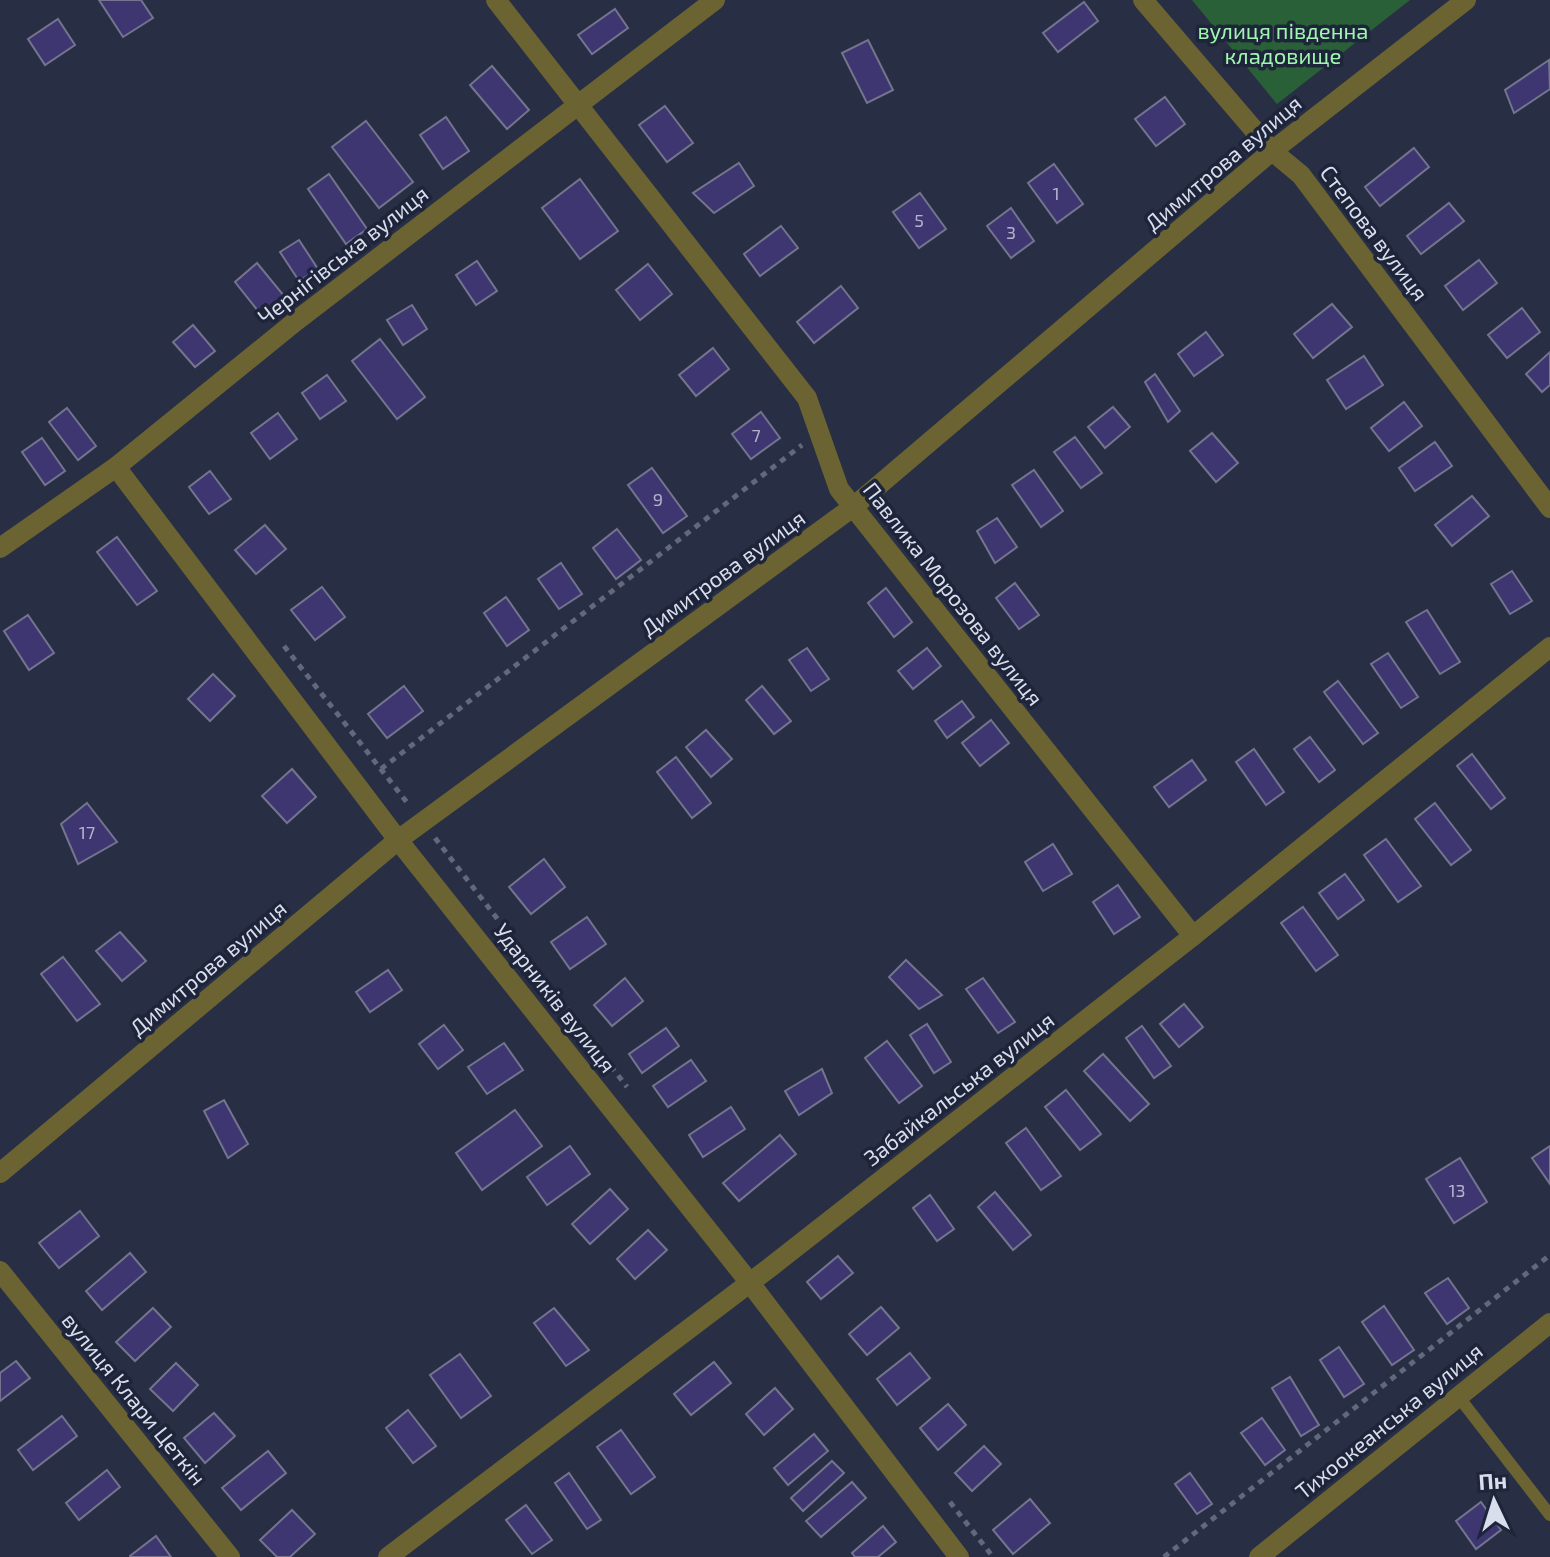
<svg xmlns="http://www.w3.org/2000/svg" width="1550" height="1557" font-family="'Exo 2',sans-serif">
<rect width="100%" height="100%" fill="#282f45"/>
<polygon fill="#2a6037" points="1192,0 1410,0 1277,104"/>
<g fill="#3d3670" stroke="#74748e" stroke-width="2">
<polygon points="99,0 141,0 153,18 123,37"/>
<polygon points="1084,2 1098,21 1058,52 1043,33"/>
<polygon points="615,9 628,28 592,54 578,35"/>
<polygon points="58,19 75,45 45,65 28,39"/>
<polygon points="868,40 893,90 867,103 842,53"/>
<polygon points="1549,60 1550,89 1514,113 1505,90"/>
<polygon points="492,66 529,110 507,129 470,85"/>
<polygon points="1165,97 1185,124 1156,146 1135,119"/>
<polygon points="665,106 693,143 667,162 639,125"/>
<polygon points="446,117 469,151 443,169 420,135"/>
<polygon points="366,121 413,182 379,208 332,147"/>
<polygon points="1414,148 1429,167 1380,206 1365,187"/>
<polygon points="739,163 754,186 714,213 693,193"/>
<polygon points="1054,164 1083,204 1057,223 1028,183"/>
<polygon points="329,174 367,229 346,244 308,189"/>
<polygon points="580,179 618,231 580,259 542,208"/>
<polygon points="920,193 946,229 919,248 893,212"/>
<polygon points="1449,203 1464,221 1421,254 1407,236"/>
<polygon points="1011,208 1034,241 1011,258 987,226"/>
<polygon points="781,226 798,248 760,276 744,254"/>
<polygon points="299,240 318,269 299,281 280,252"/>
<polygon points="1479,260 1497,283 1463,310 1445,286"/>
<polygon points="477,261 497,291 476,305 456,275"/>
<polygon points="257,263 285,297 262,316 235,282"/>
<polygon points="648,264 672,294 640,320 616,290"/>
<polygon points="841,286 858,308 814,343 797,322"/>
<polygon points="1332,304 1352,327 1313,358 1294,334"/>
<polygon points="412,305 427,329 403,345 387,320"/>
<polygon points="1522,308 1540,332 1507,358 1488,335"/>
<polygon points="193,325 215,351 195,367 173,342"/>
<polygon points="1206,332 1223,355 1194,376 1178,354"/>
<polygon points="380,339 425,397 397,419 352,361"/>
<polygon points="713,348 729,369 696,396 679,375"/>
<polygon points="1550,352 1550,385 1542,392 1526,374"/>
<polygon points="1364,356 1383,385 1346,409 1327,380"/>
<polygon points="1155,374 1180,411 1168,422 1145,382"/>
<polygon points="327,375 346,401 320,419 302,393"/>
<polygon points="1404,402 1422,426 1389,451 1371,428"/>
<polygon points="1113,407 1130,427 1105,448 1088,427"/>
<polygon points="67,408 96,446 78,460 49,422"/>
<polygon points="761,412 780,438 751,459 732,434"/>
<polygon points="278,413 297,439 270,459 251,433"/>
<polygon points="1212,433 1238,463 1216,482 1190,451"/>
<polygon points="1075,437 1102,473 1081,488 1054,452"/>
<polygon points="42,438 65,471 45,485 22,452"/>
<polygon points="1435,442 1452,466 1415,491 1399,468"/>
<polygon points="652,468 687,516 663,533 628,485"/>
<polygon points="1034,470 1063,511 1041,527 1012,485"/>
<polygon points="210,471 231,499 209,514 189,487"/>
<polygon points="1472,496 1489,516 1452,546 1435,525"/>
<polygon points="997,518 1017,547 995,563 977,531"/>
<polygon points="265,525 286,549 256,574 235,550"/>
<polygon points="617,529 641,560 616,579 593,548"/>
<polygon points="117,537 157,591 137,605 97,552"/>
<polygon points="561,563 582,594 559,609 538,579"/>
<polygon points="1512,571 1532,601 1510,614 1491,584"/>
<polygon points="1015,583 1039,615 1019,629 996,598"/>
<polygon points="322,587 345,617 315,640 291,610"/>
<polygon points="886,588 912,622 894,637 868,603"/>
<polygon points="506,597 529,630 507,646 484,613"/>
<polygon points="1427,610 1460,662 1440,674 1406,622"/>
<polygon points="28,615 54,653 29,670 4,631"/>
<polygon points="807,648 829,679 811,691 789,660"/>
<polygon points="927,648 941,666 913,689 898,671"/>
<polygon points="1388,653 1418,697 1401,708 1371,664"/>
<polygon points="213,674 235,696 210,721 188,699"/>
<polygon points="1338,681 1378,733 1363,744 1324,692"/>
<polygon points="404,686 423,711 387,738 368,714"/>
<polygon points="762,686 791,721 774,734 746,700"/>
<polygon points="962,701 974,717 947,738 935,721"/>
<polygon points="991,720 1009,743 980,766 962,743"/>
<polygon points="706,730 732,759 711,777 686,747"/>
<polygon points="1310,737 1335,770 1319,782 1294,749"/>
<polygon points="1254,749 1284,792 1266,805 1236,762"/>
<polygon points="1472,754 1505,798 1491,809 1457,766"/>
<polygon points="676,757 711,803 692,818 657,772"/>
<polygon points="1192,760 1206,780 1169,807 1154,787"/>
<polygon points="292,769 316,797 287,823 262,796"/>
<polygon points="87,803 117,842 78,864 61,824"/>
<polygon points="1435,803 1471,850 1451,865 1415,819"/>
<polygon points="1386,839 1421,886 1398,902 1364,855"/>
<polygon points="1053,844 1072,874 1043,891 1025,862"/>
<polygon points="544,859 565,887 531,914 509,887"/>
<polygon points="1345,874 1364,900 1338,919 1319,893"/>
<polygon points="1118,885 1140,917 1114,934 1093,902"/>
<polygon points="1303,907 1338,955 1316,971 1281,923"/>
<polygon points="587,917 606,944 570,969 551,942"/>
<polygon points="120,932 146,961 122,981 96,951"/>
<polygon points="63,957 100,1004 77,1021 41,974"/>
<polygon points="906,960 942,995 919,1009 889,977"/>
<polygon points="388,970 402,990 370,1012 356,992"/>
<polygon points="625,978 643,1001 612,1026 594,1005"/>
<polygon points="983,978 1015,1022 998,1033 966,989"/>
<polygon points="1184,1004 1203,1027 1179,1047 1160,1024"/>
<polygon points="927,1024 951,1062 934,1073 910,1035"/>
<polygon points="444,1025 463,1050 438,1069 419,1044"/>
<polygon points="1142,1026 1171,1066 1154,1078 1126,1038"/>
<polygon points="666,1028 679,1046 642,1073 629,1054"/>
<polygon points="887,1041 922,1086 899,1103 865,1058"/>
<polygon points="504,1043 523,1070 487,1094 468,1067"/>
<polygon points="1103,1054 1149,1104 1130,1121 1084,1071"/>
<polygon points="691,1060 706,1081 668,1107 653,1086"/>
<polygon points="822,1069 832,1093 799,1115 785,1091"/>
<polygon points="1066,1090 1101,1134 1080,1150 1045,1107"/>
<polygon points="224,1100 248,1144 228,1158 204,1111"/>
<polygon points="731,1107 745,1129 703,1157 689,1135"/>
<polygon points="515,1110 542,1146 482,1190 456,1153"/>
<polygon points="1026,1128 1061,1176 1041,1190 1006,1143"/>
<polygon points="780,1135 796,1154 739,1201 723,1183"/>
<polygon points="570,1146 590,1174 547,1205 527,1177"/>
<polygon points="1550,1146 1550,1184 1532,1158"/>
<polygon points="1460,1158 1487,1202 1454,1223 1426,1179"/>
<polygon points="610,1189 628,1209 590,1244 572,1224"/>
<polygon points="995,1192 1031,1235 1013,1250 978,1207"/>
<polygon points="930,1195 954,1229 937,1241 913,1208"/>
<polygon points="80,1211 99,1236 59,1268 39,1243"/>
<polygon points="648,1230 667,1250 635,1279 617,1259"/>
<polygon points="130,1253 146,1272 102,1310 86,1291"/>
<polygon points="838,1256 853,1273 821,1299 807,1282"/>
<polygon points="1448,1278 1469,1308 1447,1324 1425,1293"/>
<polygon points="1384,1306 1414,1350 1392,1365 1362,1322"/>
<polygon points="881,1307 899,1328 867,1355 849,1334"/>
<polygon points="153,1308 171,1327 135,1361 116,1342"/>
<polygon points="554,1308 589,1350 566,1366 534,1323"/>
<polygon points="1339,1347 1364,1384 1344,1397 1320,1360"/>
<polygon points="910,1353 930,1378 897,1405 877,1379"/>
<polygon points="460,1354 491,1396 461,1418 430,1375"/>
<polygon points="16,1361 30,1378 0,1401 0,1373"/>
<polygon points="714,1362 731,1383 691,1415 674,1394"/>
<polygon points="176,1363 198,1385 173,1411 150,1389"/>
<polygon points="1290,1377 1319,1425 1301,1436 1272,1388"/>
<polygon points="775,1388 793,1409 764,1435 746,1414"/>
<polygon points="948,1404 966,1425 938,1450 920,1428"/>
<polygon points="408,1410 436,1446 413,1463 386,1428"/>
<polygon points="214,1413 235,1436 205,1463 184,1438"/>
<polygon points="62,1416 77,1436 33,1470 18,1450"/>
<polygon points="1262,1418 1285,1450 1265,1465 1241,1433"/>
<polygon points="621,1430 655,1477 631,1494 597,1447"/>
<polygon points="814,1434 828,1451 788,1485 774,1468"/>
<polygon points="984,1446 1001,1464 972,1491 955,1473"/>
<polygon points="268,1451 286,1473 241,1510 222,1488"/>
<polygon points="832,1461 844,1473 803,1511 791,1498"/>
<polygon points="107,1470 120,1487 79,1520 66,1503"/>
<polygon points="569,1473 601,1520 587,1529 555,1483"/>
<polygon points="1190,1473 1212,1504 1197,1514 1175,1484"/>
<polygon points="852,1482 866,1498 821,1537 806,1521"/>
<polygon points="1030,1499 1050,1523 1013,1554 993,1530"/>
<polygon points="1481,1502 1501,1530 1476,1549 1456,1521"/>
<polygon points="526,1505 552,1540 532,1554 506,1520"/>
<polygon points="292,1510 315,1534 290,1557 277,1557 260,1540"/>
<polygon points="883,1526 896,1542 878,1557 855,1557 852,1553"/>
<polygon points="156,1536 171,1557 130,1557 130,1556"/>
</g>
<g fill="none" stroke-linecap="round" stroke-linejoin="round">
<g stroke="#62697c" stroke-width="5" stroke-dasharray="6 6" stroke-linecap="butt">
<polyline points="284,646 409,805"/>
<polyline points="381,769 802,445"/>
<polyline points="435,838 627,1087"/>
<polyline points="950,1502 993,1557"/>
<polyline points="1164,1557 1550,1255"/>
</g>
<polyline stroke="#6b6331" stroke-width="12" points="1458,1396 1550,1515"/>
<g stroke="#6b6331" stroke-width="20">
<polyline points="496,0 807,398 839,489 1193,936"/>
<polyline points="1143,0 1272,151 1301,175 1550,508"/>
<polyline points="116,467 398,840 750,1283 959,1557"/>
<polyline points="0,548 116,467 296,321 715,0"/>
<polyline points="0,1173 398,840 853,507 1272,151 1466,0"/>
<polyline points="0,1271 230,1557"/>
<polyline points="388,1557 768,1269 1193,936 1550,647"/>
<polyline points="1259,1557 1550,1323"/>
</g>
</g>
<g text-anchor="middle" stroke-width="7" stroke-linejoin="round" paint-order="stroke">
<g font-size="18" fill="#b1b4cd">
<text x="1056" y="200">1</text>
<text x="919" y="227">5</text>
<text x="1011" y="239">3</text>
<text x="756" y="442">7</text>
<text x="658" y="506">9</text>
<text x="87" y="839">17</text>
<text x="1457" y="1197">13</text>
</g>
<g font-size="22" fill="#a0f5b0" stroke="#1e253a">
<text x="1283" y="39">вулиця південна<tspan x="1283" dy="25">кладовище</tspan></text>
</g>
<g font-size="22" fill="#d8deec" stroke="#1e253a">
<text transform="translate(1223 163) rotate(-40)" y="8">Димитрова вулиця</text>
<text transform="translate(1374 233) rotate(53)" y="8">Степова вулиця</text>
<text transform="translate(343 255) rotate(-38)" y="8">Чернігівська вулиця</text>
<text transform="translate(723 573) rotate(-36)" y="8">Димитрова вулиця</text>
<text transform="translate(953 594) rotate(52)" y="8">Павлика Морозова вулиця</text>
<text transform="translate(208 968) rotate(-40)" y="8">Димитрова вулиця</text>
<text transform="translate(555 998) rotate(52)" y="8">Ударників вулиця</text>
<text transform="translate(959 1089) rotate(-38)" y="8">Забайкальська вулиця</text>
<text transform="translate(134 1399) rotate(51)" y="8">вулиця Клари Цеткін</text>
<text transform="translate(1389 1421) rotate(-39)" y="8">Тихоокеанська вулиця</text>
</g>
</g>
<g transform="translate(1494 1501) rotate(356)" stroke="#1e253a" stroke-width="6" paint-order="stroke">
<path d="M0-6L14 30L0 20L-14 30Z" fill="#d8deec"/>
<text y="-12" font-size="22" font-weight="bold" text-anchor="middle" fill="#d8deec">Пн</text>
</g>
</svg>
